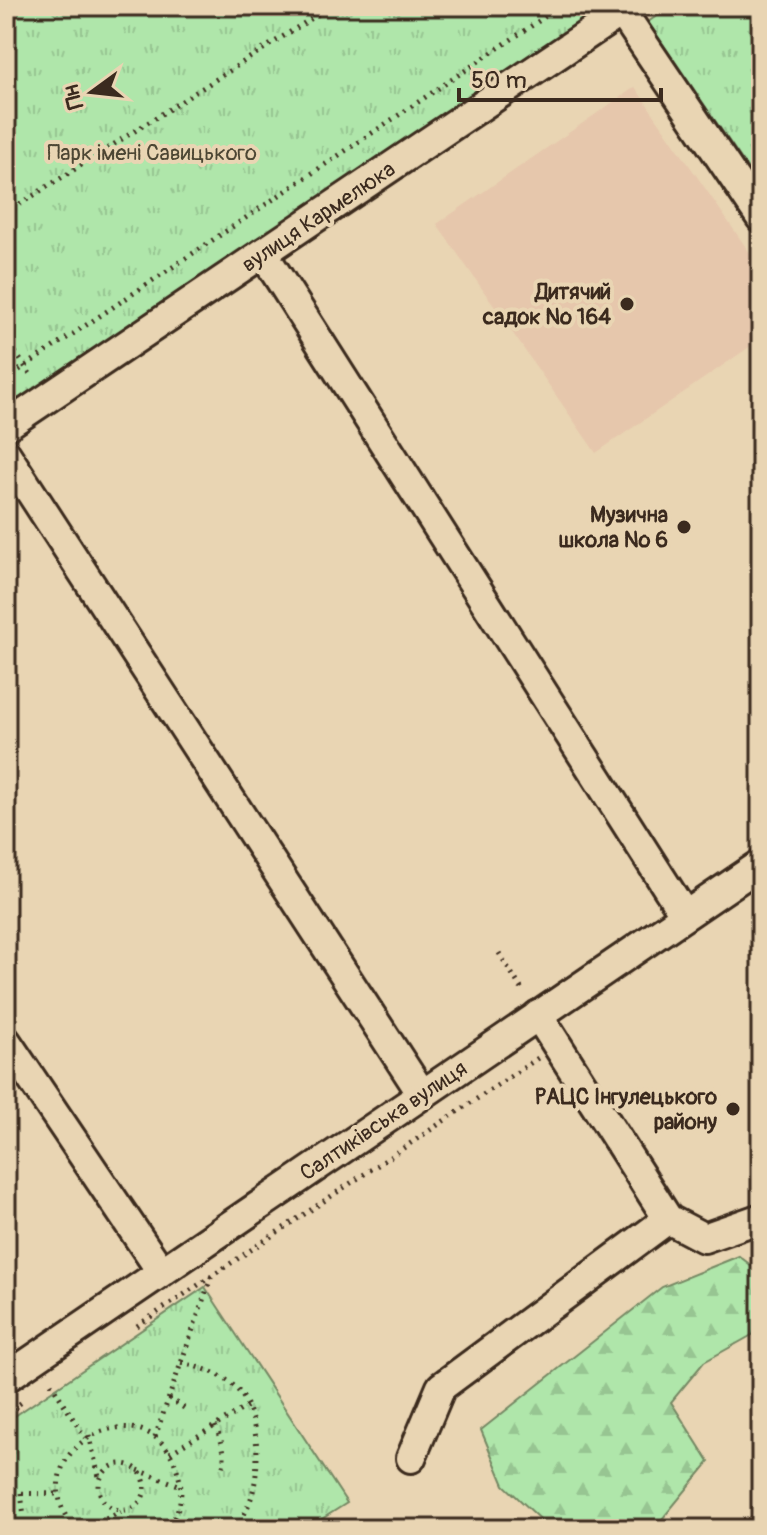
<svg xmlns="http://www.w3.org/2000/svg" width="767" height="1535" font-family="Pangolin,sans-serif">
<defs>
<pattern id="forest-firs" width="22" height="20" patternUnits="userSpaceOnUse" patternTransform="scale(2)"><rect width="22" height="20" fill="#afe6aa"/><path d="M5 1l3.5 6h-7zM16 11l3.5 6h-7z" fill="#97c592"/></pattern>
<pattern id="park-tufts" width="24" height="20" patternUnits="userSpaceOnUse" patternTransform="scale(2)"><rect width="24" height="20" fill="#afe6aa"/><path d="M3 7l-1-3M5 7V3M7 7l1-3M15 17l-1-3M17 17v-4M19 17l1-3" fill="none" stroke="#97c592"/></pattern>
</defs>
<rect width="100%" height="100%" fill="#e9d5b3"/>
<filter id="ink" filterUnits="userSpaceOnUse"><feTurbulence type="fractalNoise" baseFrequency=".0125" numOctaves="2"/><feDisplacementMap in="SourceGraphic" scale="16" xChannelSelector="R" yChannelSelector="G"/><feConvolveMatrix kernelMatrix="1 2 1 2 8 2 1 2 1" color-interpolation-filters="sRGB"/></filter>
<g filter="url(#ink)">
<polygon fill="#e6c7ac" points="635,87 761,269 761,339 596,453 437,224"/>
<polygon fill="url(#forest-firs)" stroke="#758864" stroke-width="2" points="739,1256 761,1273 761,1330 704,1362 671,1402 709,1462 654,1529 551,1529 504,1485 481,1430 662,1287"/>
<g fill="url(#park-tufts)" stroke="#758864" stroke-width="2">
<polygon points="6,6 618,6 6,426"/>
<polygon points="671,6 761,6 761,188 648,22"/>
<polygon points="205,1287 347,1503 306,1529 6,1529 6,1422"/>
</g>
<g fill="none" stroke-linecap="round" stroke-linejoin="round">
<defs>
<g id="minor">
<polyline points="618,6 761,218"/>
<polyline points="263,253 684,914"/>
<polyline points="6,426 630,6"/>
<polyline points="6,454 422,1094"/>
<polyline points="538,1015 668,1219 704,1238 761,1218"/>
<polyline points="6,1041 161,1271"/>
<polyline points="6,1378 761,864"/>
<polyline points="411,1458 441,1387 668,1219"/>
</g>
</defs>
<use href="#minor" stroke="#3b2a1e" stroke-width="34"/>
<g stroke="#3b2a1e" stroke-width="5" stroke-dasharray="2 6" stroke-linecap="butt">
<polyline points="6,213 331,6"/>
<polyline points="6,339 33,378"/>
<polyline points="6,379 558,8"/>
<polyline points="499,953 524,993"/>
<polyline points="137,1326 538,1058"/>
<path d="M 181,1363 C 229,1373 250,1390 256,1439 C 258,1456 257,1478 252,1495 C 249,1506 242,1518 238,1529"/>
<polyline points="51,1383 85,1438"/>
<polyline points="169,1398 187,1410"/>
<polyline points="6,1413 22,1402"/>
<path d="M 215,1426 C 222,1442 227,1453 222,1470"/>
<polyline points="89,1435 99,1477"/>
<polyline points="155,1437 212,1275"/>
<polyline points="170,1453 248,1406"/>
<circle cx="122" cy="1487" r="23"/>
<polyline points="138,1470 181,1486"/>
<polyline points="6,1493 59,1494"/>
<polyline points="21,1493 24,1516"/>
<polyline points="57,1529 68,1521"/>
<path d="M 74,1529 C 11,1446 157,1377 179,1477 C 184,1495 179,1515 166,1529"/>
<polyline points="84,1529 121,1512"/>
</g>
<use href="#minor" stroke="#e9d5b3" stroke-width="28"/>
</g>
</g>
<g fill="#3b2a1e" stroke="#e9d5b3" stroke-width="3">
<circle cx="627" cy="304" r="8"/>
<circle cx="684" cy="527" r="8"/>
<circle cx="733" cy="1109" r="8"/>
</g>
<g text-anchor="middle" stroke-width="8" stroke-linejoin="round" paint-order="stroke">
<g font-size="22" fill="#4c4633" stroke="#e9d5b3">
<text x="152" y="160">Парк імені Савицького</text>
</g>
<g font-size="22" fill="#3b2a1e" stroke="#e9d5b3">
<text transform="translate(318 216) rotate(-34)" y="8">вулиця Кармелюка</text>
<text transform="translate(383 1120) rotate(-34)" y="8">Салтиківська вулиця</text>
</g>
<g font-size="22" font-weight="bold" fill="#3b2a1e" stroke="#e9d5b3" text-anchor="end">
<text x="611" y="299">Дитячий<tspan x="611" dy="25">садок № 164</tspan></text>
<text x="668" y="522">Музична<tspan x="668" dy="25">школа № 6</tspan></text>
<text x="717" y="1104">РАЦС Інгулецького<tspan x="717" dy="25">району</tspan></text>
</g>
</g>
<rect width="767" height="1535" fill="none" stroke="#e9d5b3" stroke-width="32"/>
<rect x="16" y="16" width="735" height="1503" fill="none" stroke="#3b2a1e" stroke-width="3" filter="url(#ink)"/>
<g transform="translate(92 92) rotate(255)" stroke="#e9d5b3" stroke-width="6" paint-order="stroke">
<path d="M0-6L14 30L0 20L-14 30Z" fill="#3b2a1e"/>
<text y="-12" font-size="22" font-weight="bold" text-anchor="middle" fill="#3b2a1e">Пн</text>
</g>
<path d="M459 88v12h202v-12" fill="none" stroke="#3b2a1e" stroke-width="4"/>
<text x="471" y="88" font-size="24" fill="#3b2a1e" stroke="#e9d5b3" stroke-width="6" paint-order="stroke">50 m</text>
</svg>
